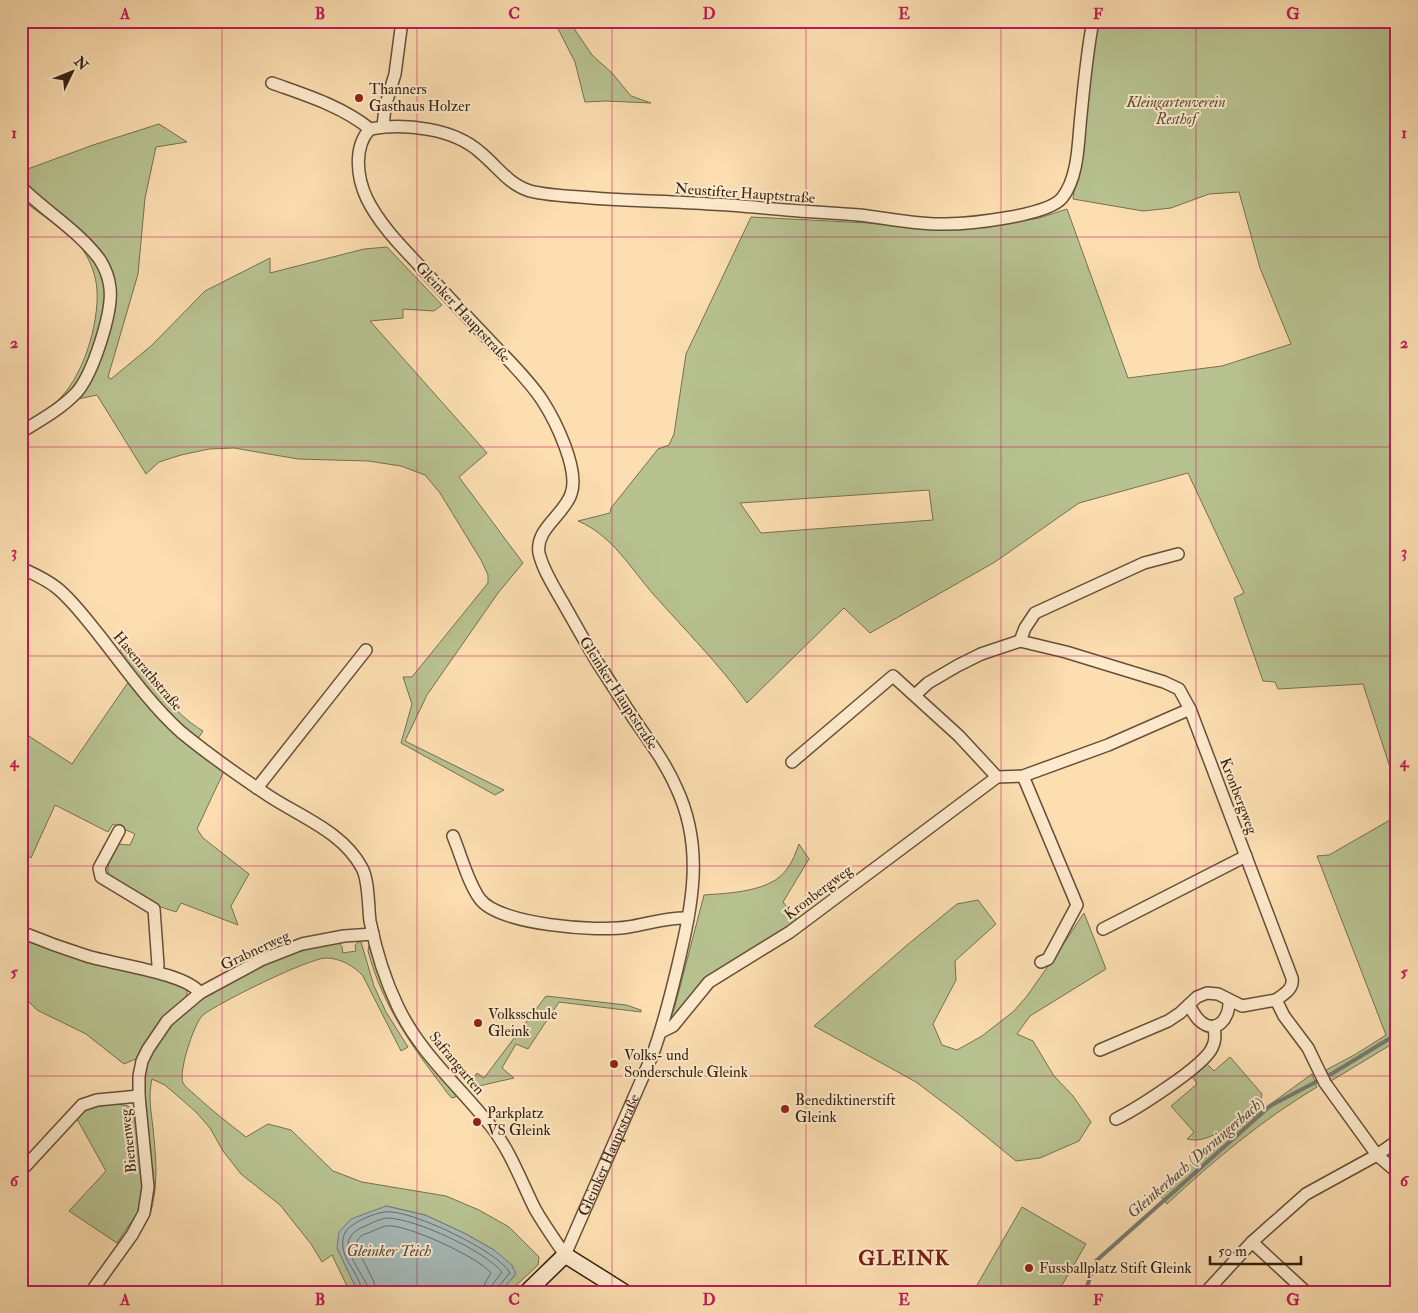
<svg xmlns="http://www.w3.org/2000/svg" width="1418" height="1313" font-family="'IM FELL Double Pica',serif">
<rect width="100%" height="100%" fill="#fcdeb1"/>
<filter id="stains"><feTurbulence type="fractalNoise" baseFrequency=".004" numOctaves="4"/><feColorMatrix values="0 0 0 0 .2 0 0 0 0 .09 0 0 0 0 .02 0 0 0 .5 -.17"/></filter>
<radialGradient id="worn" r=".72"><stop offset=".6" stop-color="#630" stop-opacity="0"/><stop offset="1" stop-color="#630" stop-opacity=".3"/></radialGradient>
<g fill="#b8c291" stroke="#767050" fill-rule="evenodd">
<polygon points="554,21 569,21 592,55 612,73 631,96 651,103 606,101 585,102 575,62"/>
<path d="M 1097,21 L 1397,21 L 1397,789 L 1363,684 L 1278,689 L 1275,682 L 1263,681 L 1234,598 L 1244,593 L 1188,473 L 1079,503 L 995,562 L 870,633 L 844,608 L 747,703 C 719,664 686,631 654,595 C 631,569 612,535 578,521 L 610,513 L 611,508 L 658,449 L 669,445 L 674,434 L 686,354 L 751,217 L 868,223 L 920,228 L 1009,223 L 1039,218 L 1067,209 L 1128,378 L 1222,366 L 1291,344 L 1260,268 L 1239,192 L 1209,194 L 1171,208 L 1143,211 L 1073,199 ZM 929,490 L 933,520 L 761,533 L 740,503 Z"/>
<path d="M 159,124 L 187,142 L 156,147 L 145,198 L 138,274 L 108,377 L 111,379 L 151,346 L 205,291 L 270,258 L 270,273 L 364,249 L 387,247 L 442,305 L 434,311 L 403,309 L 403,318 L 370,321 L 487,453 L 459,477 L 523,563 L 498,593 L 427,695 L 405,741 L 504,790 L 495,795 L 401,743 L 412,704 L 403,677 L 412,677 L 488,583 L 488,575 L 481,560 L 440,493 L 425,475 L 401,466 L 368,461 L 298,459 L 234,448 L 209,449 L 181,455 L 159,462 L 146,474 L 97,395 L 78,399 L 21,425 C 33,418 46,411 56,402 C 83,379 99,324 97,290 C 96,276 91,262 83,250 C 72,234 38,213 21,199 L 21,166 L 25,170 L 93,145 Z"/>
<path d="M 123,647 C 146,674 172,713 203,731 L 197,740 L 160,704 L 118,653 Z"/>
<path d="M 129,681 L 224,771 L 197,829 L 203,838 L 249,874 L 231,906 L 238,925 L 181,903 L 176,912 L 161,907 L 109,876 C 105,865 113,854 117,844 L 130,845 L 135,834 L 113,824 L 108,832 L 55,805 L 31,858 L 21,852 L 21,731 L 72,764 Z"/>
<polygon points="1397,816 1397,1041 1331,1081 1326,1070 1356,1054 1386,1035 1317,856 1329,855"/>
<path d="M 799,844 L 809,859 L 783,902 L 797,920 L 703,980 L 672,1019 L 670,1019 L 675,1006 L 704,895 C 730,893 771,892 787,869 C 793,861 796,852 799,844 Z"/>
<polygon points="978,900 996,924 955,961 956,980 933,1024 942,1045 957,1050 982,1036 1014,1011 1027,996 1060,949 1084,913 1106,969 1030,1016 1017,1034 1033,1041 1054,1076 1073,1096 1091,1122 1079,1141 1040,1158 1016,1161 961,1116 916,1082 814,1026 906,946 957,904"/>
<polygon points="21,937 165,978 187,989 187,995 168,1014 138,1058 124,1064 86,1034 37,1010 21,994"/>
<path d="M 358,942 L 361,942 L 374,986 L 386,1012 L 408,1047 L 401,1051 L 363,976 C 354,966 340,958 326,958 C 309,958 218,1003 203,1015 C 194,1023 178,1072 183,1083 C 185,1087 191,1091 194,1094 C 210,1109 228,1123 246,1137 L 268,1124 L 291,1130 L 333,1171 L 362,1182 L 446,1196 L 479,1210 L 509,1227 L 539,1257 L 538,1265 L 509,1292 L 500,1292 L 516,1274 L 494,1250 L 464,1233 L 425,1215 L 386,1206 L 337,1248 L 358,1292 L 348,1292 L 348,1288 L 332,1255 L 322,1262 L 311,1244 L 280,1205 L 241,1174 L 223,1151 L 210,1128 L 196,1112 L 165,1085 L 152,1079 C 148,1096 151,1111 153,1128 C 156,1157 159,1189 149,1217 C 144,1228 136,1239 129,1250 L 126,1249 L 144,1219 L 143,1082 L 147,1059 L 161,1037 L 175,1020 L 193,1003 L 266,963 L 307,949 L 327,943 L 339,943 L 342,947 L 343,953 L 356,951 L 355,945 Z"/>
<path d="M 369,946 L 384,989 L 458,1096 L 452,1098 L 449,1095 C 414,1049 383,1008 368,951 Z"/>
<polygon points="546,996 626,1005 641,1010 641,1012 559,1002 528,1049 516,1044 502,1068 514,1078 479,1086 472,1081 477,1073 484,1078"/>
<path d="M 1230,1057 L 1262,1094 L 1261,1099 C 1243,1114 1212,1146 1187,1139 L 1194,1132 L 1171,1106 L 1197,1084 L 1192,1076 L 1207,1064 L 1214,1071 Z"/>
<path d="M 1312,1074 L 1317,1087 C 1262,1120 1213,1161 1167,1204 L 1159,1194 L 1203,1153 Z"/>
<path d="M 118,1104 L 128,1106 L 136,1113 L 145,1179 L 140,1209 L 117,1243 L 69,1211 L 106,1171 L 77,1119 C 89,1103 100,1105 118,1104 Z"/>
<polygon points="1022,1207 1086,1244 1058,1292 973,1292"/>
</g>
<polygon fill="#a5b9b8" stroke="#787b74" points="386,1206 425,1215 464,1233 494,1250 512,1265 516,1274 500,1292 358,1292 337,1248 339,1232 351,1219"/>
<g fill="none" stroke-linecap="round" stroke-linejoin="round">
<g stroke="#6c6c64" stroke-width="1">
<path d="M 362,1292 C 360,1272 337,1257 344,1235 C 347,1224 374,1213 385,1212 C 408,1208 500,1252 510,1273 L 498,1287 L 497,1292"/>
<path d="M 368,1292 L 367,1285 C 362,1275 350,1258 348,1247 C 347,1237 355,1230 363,1227 C 370,1224 381,1218 388,1218 C 416,1219 485,1251 502,1272 L 492,1285 L 491,1292"/>
<path d="M 376,1292 L 374,1282 L 356,1246 C 357,1238 361,1235 368,1233 C 374,1231 380,1227 386,1226 C 405,1223 480,1258 491,1273 L 485,1283 L 483,1292"/>
</g>
<polyline stroke="#787b74" stroke-width="4" points="1085,1292 1096,1261 1270,1106 1333,1073 1397,1034"/>
<defs>
<g id="street">
<path d="M 272,83 C 305,95 342,106 370,129 C 405,123 454,128 481,153 C 498,167 508,184 530,191 C 546,195 563,196 580,197 C 623,201 667,201 711,204 C 736,205 762,208 787,210 C 811,212 835,213 859,215 C 887,218 916,225 945,224 C 969,224 1047,216 1062,198 C 1079,177 1078,141 1081,115 C 1084,84 1087,52 1093,21"/>
<polyline points="383,127 385,107 395,74 402,21"/>
<path d="M 21,187 C 46,212 79,231 100,260 C 105,268 109,278 110,288 C 113,312 93,373 77,392 C 61,409 41,420 21,432"/>
<path id="s1" d="M 21,568 C 34,574 46,579 57,588 C 73,601 86,619 99,635 C 125,668 150,704 181,732 C 209,755 239,776 269,796 C 301,817 343,832 362,868 C 369,881 368,906 370,921 C 376,951 385,980 398,1007 C 420,1053 459,1086 490,1125 C 510,1150 521,1181 535,1209 C 544,1225 555,1240 565,1255 L 652,1056 C 663,1027 670,998 677,969 C 692,906 705,848 676,787 C 665,762 649,741 634,719 C 622,701 611,683 599,665 C 586,644 574,622 562,601 C 553,585 543,570 539,553 C 535,529 564,515 571,494 C 580,470 555,420 542,400 C 528,379 510,362 493,344 C 467,317 441,289 416,262 C 398,243 379,223 367,199 C 357,178 353,147 370,129"/>
<polyline points="1020,641 1025,628 1035,613 1144,563 1178,554"/>
<polyline points="915,695 928,683 957,666 981,654 1020,641 1066,652 1164,682 1179,689 1190,709"/>
<polyline points="792,762 893,676 959,736 997,777"/>
<polyline points="1023,776 1077,905 1048,959 1041,962"/>
<polyline points="257,788 366,650"/>
<polyline points="119,831 99,868 101,877 154,909 158,965 157,972"/>
<path d="M 453,836 C 461,855 468,883 480,899 C 499,925 598,932 628,927 C 648,924 667,917 688,918"/>
<polyline points="1103,929 1246,856"/>
<path d="M 21,932 C 43,941 65,949 87,956 C 112,964 186,973 200,993"/>
<path d="M 1189,1005 C 1192,1010 1195,1017 1200,1021 C 1217,1036 1230,1017 1229,1001"/>
<path d="M 661,1032 L 673,1026 L 709,982 L 790,932 L 997,777 L 1023,776 L 1108,745 L 1190,709 L 1292,978 C 1294,989 1284,994 1276,1000 L 1284,1016 L 1308,1048 L 1325,1083 L 1377,1155 L 1397,1172"/>
<polyline points="1100,1050 1168,1021 1180,1013 1197,997 1207,993 1218,994 1242,1006 1276,1000"/>
<path d="M 1116,1119 C 1136,1109 1203,1067 1212,1048 C 1216,1040 1215,1035 1214,1026"/>
<polyline points="21,1171 82,1105 97,1100 139,1096"/>
<polyline points="1252,1242 1306,1292"/>
<polyline points="91,1292 132,1235 144,1213 148,1187 139,1096 139,1076 142,1061 148,1049 167,1021 200,993 261,960 302,944 344,936 373,934"/>
<polyline points="1206,1292 1252,1242 1306,1194 1377,1155 1397,1141"/>
</g>
<polyline id="secondary" points="527,1292 565,1255 624,1292"/>
</defs>
<use href="#street" stroke="#664f38" stroke-width="14"/>
<use href="#secondary" stroke="#341f0f" stroke-width="18"/>
<use href="#street" stroke="#fdeacc" stroke-width="11"/>
<use href="#secondary" stroke="#fdeacc" stroke-width="15"/>
</g>
<path fill="none" stroke="#c2185b" stroke-width="1" stroke-opacity="0.55" d="M 222,21 L 222,1292M 417,21 L 417,1292M 612,21 L 612,1292M 806,21 L 806,1292M 1001,21 L 1001,1292M 1196,21 L 1196,1292M 21,237 L 1397,237M 21,447 L 1397,447M 21,656 L 1397,656M 21,866 L 1397,866M 21,1076 L 1397,1076"/>
<g fill="#8f2418" stroke="#fdeacc" stroke-width="2">
<circle cx="359" cy="98" r="5"/>
<circle cx="478" cy="1023" r="5"/>
<circle cx="614" cy="1064" r="5"/>
<circle cx="785" cy="1109" r="5"/>
<circle cx="477" cy="1122" r="5"/>
<circle cx="1029" cy="1268" r="5"/>
</g>
<g text-anchor="middle" stroke-width="4" stroke-linejoin="round" paint-order="stroke">
<g font-size="15" fill="#341f0f" stroke="#fdeacc" text-anchor="start">
<text x="369" y="94">Thanners<tspan x="369" dy="17">Gasthaus Holzer</tspan></text>
<text x="488" y="1019">Volksschule<tspan x="488" dy="17">Gleink</tspan></text>
<text x="624" y="1060">Volks- und<tspan x="624" dy="17">Sonderschule Gleink</tspan></text>
<text x="795" y="1105">Benediktinerstift<tspan x="795" dy="17">Gleink</tspan></text>
<text x="487" y="1118">Parkplatz<tspan x="487" dy="17">VS Gleink</tspan></text>
<text x="1039" y="1273">Fussballplatz Stift Gleink</text>
</g>
<g font-size="15" font-style="italic" fill="#5c5036" stroke="#fdeacc">
<text x="1176" y="107">Kleingartenverein<tspan x="1176" dy="17">Resthof</tspan></text>
</g>
<g font-size="15" fill="#341f0f" stroke="#fdeacc">
<text transform="translate(745 193) rotate(4)" y="5">Neustifter Hauptstraße</text>
<text transform="translate(463 312) rotate(47)" y="5">Gleinker Hauptstraße</text>
<text transform="translate(148 671) rotate(50)" y="5">Hasenrathstraße</text>
<text transform="translate(619 693) rotate(57)" y="5">Gleinker Hauptstraße</text>
<text transform="translate(1239 796) rotate(69)" y="5">Kronbergweg</text>
<text transform="translate(818 892) rotate(-37)" y="5">Kronbergweg</text>
<text transform="translate(255 950) rotate(-25)" y="5">Grabnerweg</text>
<text transform="translate(457 1063) rotate(50)" y="5">Safrangarten</text>
<text transform="translate(128 1141) rotate(-96)" y="5">Bienenweg</text>
<text dy="5" stroke="none"><textPath href="#s1" startOffset="1014">Gleinker Hauptstraße</textPath></text>
</g>
<g font-size="16" font-style="italic" fill="#564d42" stroke="#fdeacc">
<text transform="translate(1195 1157) rotate(-41)" y="6">Gleinkerbach (Dorningerbach)</text>
<text x="389" y="1256">Gleinker Teich</text>
</g>
<g font-size="20" font-weight="bold" letter-spacing="1" fill="#7a1f14" stroke="#fdeacc">
<text x="904" y="1265">GLEINK</text>
</g>
</g>
<rect width="1418" height="1313" fill="none" stroke="#fcdeb1" stroke-width="55"/>
<g transform="translate(72 72) rotate(47)" stroke="#fdeacc" stroke-width="4" paint-order="stroke">
<path d="M0-4L9 19L0 12L-9 19Z" fill="#341f0f"/>
<text y="-8" font-size="14" font-weight="bold" text-anchor="middle" fill="#341f0f">N</text>
</g>
<path d="M1210 1256v8h91v-8" fill="none" stroke="#341f0f" stroke-width="2.5"/>
<text x="1218" y="1256" font-size="15" fill="#341f0f" stroke="#fdeacc" stroke-width="4" paint-order="stroke">50 m</text>
<rect x="28" y="28" width="1362" height="1258" fill="none" stroke="#c2185b" stroke-width="2"/>
<g font-size="16" text-anchor="middle" font-weight="bold" fill="#c2185b">
<text x="125" y="19">A</text>
<text x="320" y="19">B</text>
<text x="514" y="19">C</text>
<text x="709" y="19">D</text>
<text x="904" y="19">E</text>
<text x="1098" y="19">F</text>
<text x="1293" y="19">G</text>
<text x="14" y="138">1</text>
<text x="1404" y="138">1</text>
<text x="14" y="348">2</text>
<text x="1404" y="348">2</text>
<text x="14" y="557">3</text>
<text x="1404" y="557">3</text>
<text x="14" y="767">4</text>
<text x="1404" y="767">4</text>
<text x="14" y="977">5</text>
<text x="1404" y="977">5</text>
<text x="14" y="1186">6</text>
<text x="1404" y="1186">6</text>
<text x="125" y="1305">A</text>
<text x="320" y="1305">B</text>
<text x="514" y="1305">C</text>
<text x="709" y="1305">D</text>
<text x="904" y="1305">E</text>
<text x="1098" y="1305">F</text>
<text x="1293" y="1305">G</text>
</g>
<rect width="100%" height="100%" filter="url(#stains)"/>
<rect width="100%" height="100%" fill="url(#worn)"/>
</svg>
